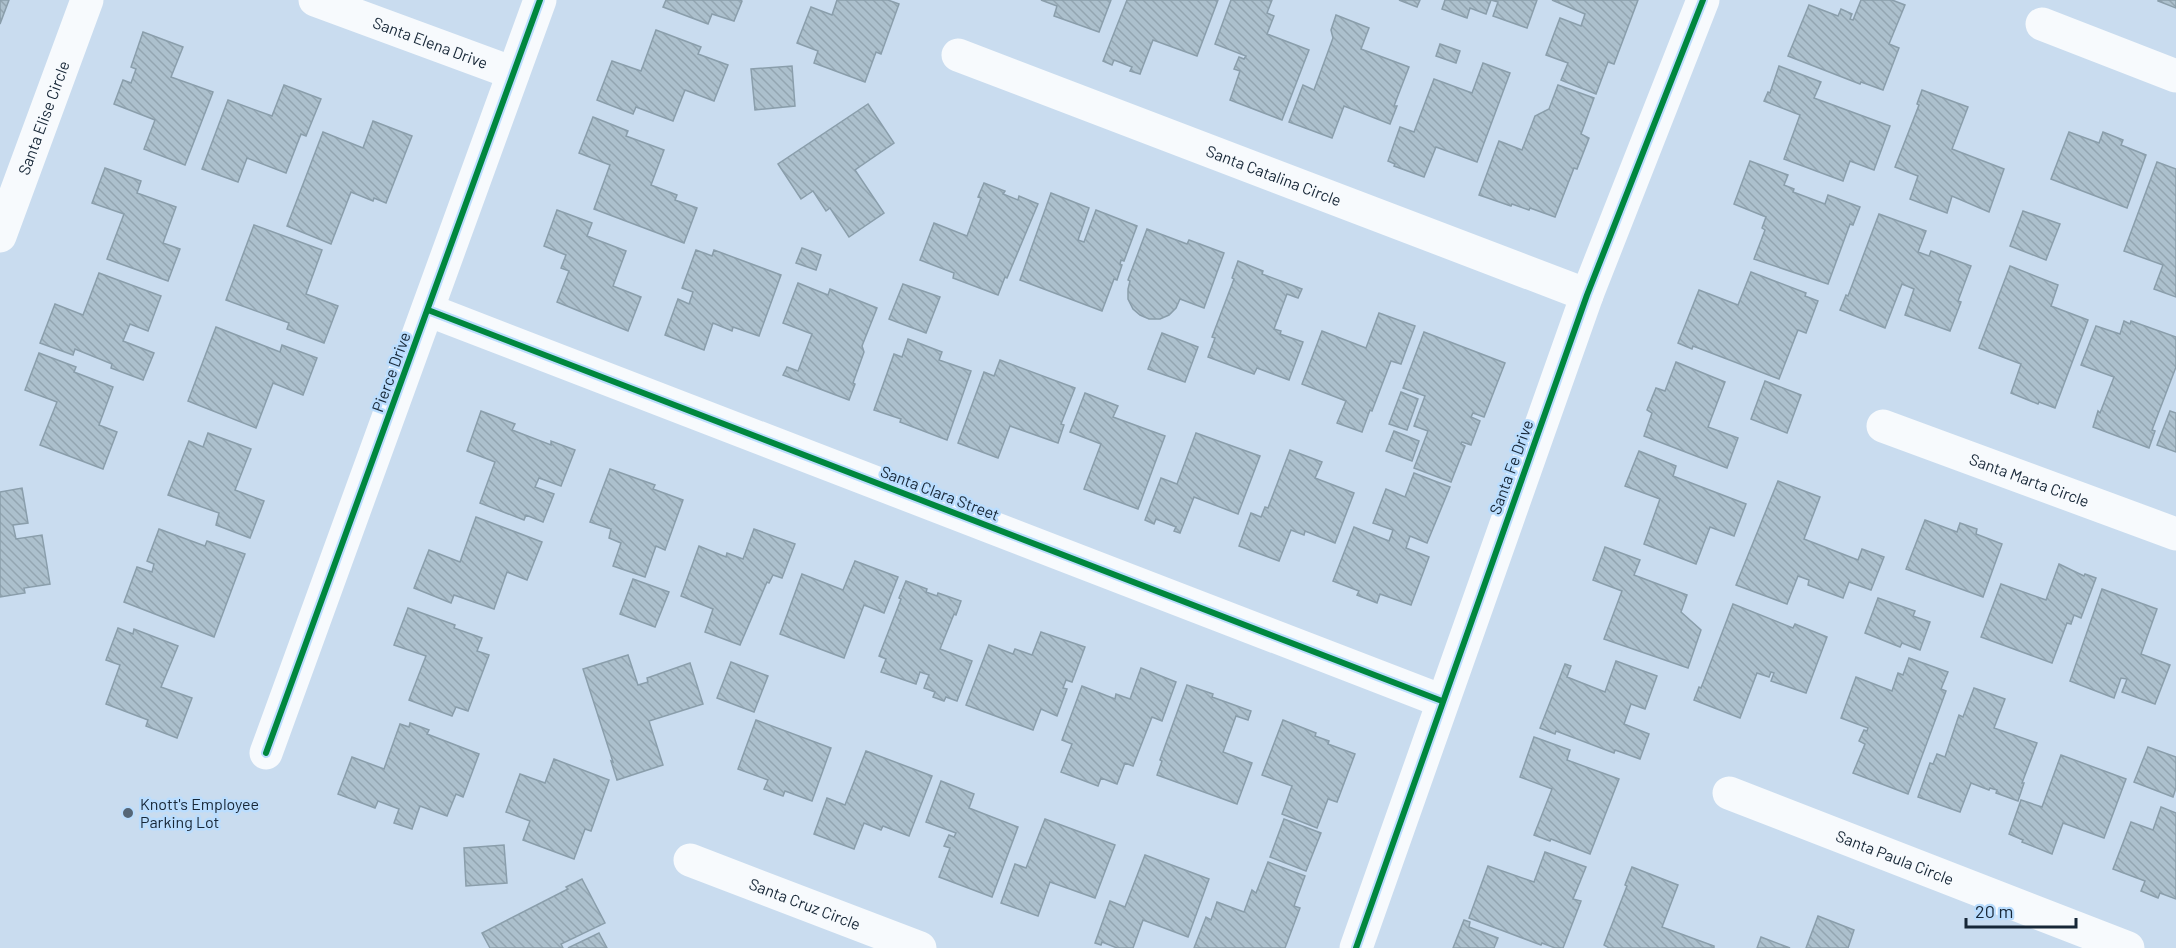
<svg xmlns="http://www.w3.org/2000/svg" width="2176" height="948" font-family="Barlow,sans-serif">
<defs>
<pattern id="building-back-hatch" width="6" height="6" patternUnits="userSpaceOnUse" patternTransform="scale(1.5)"><rect width="6" height="6" fill="#acc0cd"/><path d="M-1 5l2 2M0 0l6 6M5-1l2 2" fill="none" stroke="#93a5b1"/></pattern>
</defs>
<rect width="100%" height="100%" fill="#c9dcef"/>
<g fill="url(#building-back-hatch)" stroke="#8a9eab" stroke-width="1.5">
<polygon points="0,0 9,0 0,24"/>
<polygon points="666,0 740,0 742,1 734,21 712,14 708,24 663,7"/>
<polygon points="837,0 888,0 899,4 881,54 876,52 865,82 814,63 818,51 797,43 811,7 832,15"/>
<polygon points="1041,0 1111,0 1099,32 1054,16 1057,6"/>
<polygon points="1127,0 1218,0 1197,56 1153,40 1140,74 1130,71 1132,67 1114,60 1112,65 1103,61"/>
<polygon points="1231,0 1272,0 1267,13 1274,16 1267,34 1309,50 1282,120 1230,100 1240,71 1234,69 1239,57 1244,59 1246,56 1215,44"/>
<polygon points="1399,0 1420,0 1417,7"/>
<polygon points="1445,0 1491,0 1486,14 1470,8 1467,18 1442,9"/>
<polygon points="1491,0 1537,0 1527,28 1493,16 1498,2"/>
<polygon points="1552,0 1638,0 1614,64 1608,62 1596,94 1561,80 1568,63 1546,55 1560,18 1581,26 1585,14"/>
<polygon points="1861,0 1892,0 1905,5 1889,44 1899,48 1883,90 1861,82 1860,84 1788,56 1809,5 1838,16 1841,9 1852,14 1850,19 1853,20"/>
<polygon points="2158,0 2176,0 2176,8 2158,1"/>
<polygon points="1336,15 1369,28 1361,49 1409,67 1394,106 1397,106 1390,124 1344,106 1332,138 1289,122 1303,85 1314,90 1333,38 1331,30"/>
<polygon points="656,30 701,47 698,54 728,65 714,101 685,90 673,121 636,107 633,114 597,100 612,61 641,71"/>
<polygon points="143,32 183,47 171,77 213,92 185,165 144,149 155,120 114,104 123,80 131,83 136,69 131,67"/>
<polygon points="1440,44 1460,51 1456,63 1436,56"/>
<polygon points="1483,63 1510,73 1477,162 1436,147 1424,177 1394,166 1395,164 1388,161 1400,127 1414,132 1434,79 1472,93"/>
<polygon points="792,66 795,106 755,110 751,69"/>
<polygon points="1779,66 1821,82 1814,98 1890,126 1874,170 1850,161 1843,181 1784,159 1800,115 1764,101 1768,92 1770,93"/>
<polygon points="284,85 321,99 306,136 301,134 286,173 247,158 238,182 202,169 228,100 272,116"/>
<polygon points="1558,85 1594,98 1581,134 1589,138 1577,169 1574,168 1555,217 1530,208 1529,210 1512,204 1511,206 1479,195 1499,141 1522,150 1535,116 1549,109"/>
<polygon points="1922,90 1968,107 1952,149 2004,169 1989,212 1952,196 1947,213 1910,199 1918,176 1895,167 1919,105 1917,104"/>
<polygon points="868,104 894,143 855,170 884,213 849,237 830,208 826,211 813,191 801,199 778,164"/>
<polygon points="593,117 628,131 626,136 664,150 651,185 677,195 675,200 697,208 684,243 594,209 610,165 579,153"/>
<polygon points="373,121 412,136 386,203 374,198 373,201 351,192 331,244 287,226 323,132 363,148"/>
<polygon points="2069,132 2099,143 2103,132 2123,140 2121,145 2146,155 2127,208 2051,179"/>
<polygon points="1750,161 1788,175 1784,185 1794,189 1793,192 1825,204 1828,195 1860,207 1853,225 1850,224 1828,284 1754,259 1765,230 1762,228 1766,217 1734,204"/>
<polygon points="2157,162 2176,169 2176,297 2154,289 2163,265 2124,251"/>
<polygon points="105,168 141,181 137,193 176,207 163,243 180,249 168,281 107,259 124,214 92,203"/>
<polygon points="984,183 1005,191 1003,194 1018,200 1019,196 1038,204 1007,278 1005,277 998,295 953,278 954,273 920,260 934,223 967,236 981,198 978,197"/>
<polygon points="1051,193 1089,208 1078,240 1084,242 1096,210 1137,226 1124,261 1121,260 1120,264 1122,265 1117,280 1114,279 1102,311 1020,280"/>
<polygon points="557,210 592,223 587,236 626,251 613,286 641,297 628,331 557,302 569,271 561,268 566,255 544,246"/>
<polygon points="2023,211 2060,224 2046,260 2010,246"/>
<polygon points="1879,214 1926,231 1918,252 1929,256 1931,251 1971,266 1958,301 1961,302 1950,331 1905,315 1914,289 1902,284 1885,328 1840,310 1846,295 1848,296"/>
<polygon points="254,225 322,250 306,294 338,306 324,343 287,329 289,323 226,300"/>
<polygon points="1147,229 1187,244 1189,240 1224,253 1204,308 1180,299 1176,308 1169,315 1160,319 1149,319 1140,315 1133,309 1128,299 1128,289 1130,281 1128,280"/>
<polygon points="802,248 821,255 816,270 796,263"/>
<polygon points="696,250 712,256 714,250 781,275 759,336 733,327 732,331 713,323 704,350 665,335 678,299 689,304 693,292 682,288"/>
<polygon points="1238,261 1263,271 1262,274 1302,289 1298,298 1287,294 1274,329 1281,331 1280,334 1303,342 1289,380 1257,368 1254,374 1208,357 1215,338 1212,337 1234,279 1232,278"/>
<polygon points="2010,266 2058,285 2051,306 2088,320 2055,408 2039,402 2038,404 2011,393 2021,364 1979,348"/>
<polygon points="1751,272 1806,293 1805,296 1818,301 1806,333 1798,330 1779,379 1693,346 1692,349 1678,343 1699,290 1738,305"/>
<polygon points="99,273 161,296 148,331 130,324 123,341 154,353 143,380 111,368 112,364 75,349 73,355 40,343 55,304 83,315"/>
<polygon points="798,283 828,295 830,289 877,308 862,346 864,352 853,383 855,384 849,400 783,375 787,367 798,371 812,334 783,323"/>
<polygon points="903,284 940,297 926,333 889,319"/>
<polygon points="1379,313 1415,326 1401,364 1391,361 1372,411 1370,410 1362,432 1337,423 1346,401 1302,384 1322,331 1366,348"/>
<polygon points="2124,321 2130,324 2131,321 2176,337 2176,367 2152,430 2155,431 2149,448 2093,427 2098,411 2100,413 2114,377 2081,365 2096,326 2120,334"/>
<polygon points="216,327 280,352 282,345 317,358 303,395 273,383 256,428 188,401"/>
<polygon points="1424,332 1505,363 1484,417 1473,413 1471,417 1480,421 1471,445 1462,442 1461,444 1465,446 1451,482 1414,468 1428,431 1414,426 1425,396 1403,388"/>
<polygon points="1162,333 1198,347 1185,382 1148,369"/>
<polygon points="908,339 942,352 939,360 971,371 947,440 900,422 901,419 874,410 894,354 902,357"/>
<polygon points="39,353 76,367 74,372 113,387 99,425 117,432 103,469 40,445 57,402 25,390"/>
<polygon points="1000,360 1075,388 1061,424 1064,425 1058,443 1010,426 998,458 958,443 984,372 994,376"/>
<polygon points="1676,362 1725,382 1708,427 1738,438 1727,468 1644,436 1652,413 1647,410 1656,388 1665,391"/>
<polygon points="1765,381 1801,395 1787,433 1751,419"/>
<polygon points="1401,392 1418,399 1407,430 1389,424"/>
<polygon points="1085,393 1118,406 1113,417 1165,436 1138,509 1084,489 1101,444 1070,432"/>
<polygon points="481,411 515,424 512,430 551,445 551,441 575,450 561,486 539,478 535,487 554,494 543,522 526,515 524,520 480,503 495,462 467,451"/>
<polygon points="2170,411 2176,413 2176,452 2157,445"/>
<polygon points="1394,431 1419,441 1412,461 1386,451"/>
<polygon points="208,433 251,449 235,490 264,501 250,538 216,525 219,513 168,495 189,441 203,447"/>
<polygon points="1196,433 1260,456 1238,514 1194,497 1180,533 1174,531 1176,527 1156,519 1154,524 1145,520 1161,478 1177,484"/>
<polygon points="1290,450 1322,462 1315,478 1354,493 1335,543 1305,531 1304,535 1291,530 1279,561 1239,546 1251,513 1261,517 1265,507 1268,508"/>
<polygon points="1639,451 1676,466 1673,476 1746,504 1734,536 1710,527 1696,564 1644,544 1660,499 1625,486"/>
<polygon points="610,469 655,485 653,489 683,500 665,550 656,546 645,577 613,566 621,543 609,538 611,529 590,522"/>
<polygon points="1414,473 1450,487 1427,543 1410,536 1406,548 1429,557 1411,605 1380,594 1377,603 1357,595 1359,591 1333,581 1354,527 1389,541 1393,530 1373,523 1386,489 1405,497"/>
<polygon points="1778,481 1820,497 1804,539 1858,560 1862,549 1884,557 1871,590 1849,582 1843,598 1808,585 1809,580 1798,576 1787,604 1736,585"/>
<polygon points="22,488 28,523 13,525 16,539 42,535 50,584 24,588 25,593 0,597 0,492"/>
<polygon points="476,517 542,542 527,580 507,572 494,609 454,595 451,603 414,588 429,550 460,562"/>
<polygon points="1925,520 1957,532 1960,523 1977,529 1976,534 2002,544 1983,597 1906,569"/>
<polygon points="159,529 205,546 207,541 245,554 214,637 124,602 137,567 152,572 154,564 147,561"/>
<polygon points="754,529 795,544 782,578 773,575 769,583 767,582 740,645 705,632 713,609 681,596 699,546 726,557 727,553 743,559"/>
<polygon points="1605,547 1640,560 1634,575 1687,595 1681,612 1701,630 1688,668 1604,639 1622,591 1593,580"/>
<polygon points="855,561 898,577 884,613 864,605 844,658 780,634 802,574 843,590"/>
<polygon points="2059,564 2084,576 2085,574 2096,578 2081,618 2074,615 2071,624 2067,623 2052,663 1981,637 2001,584 2046,600"/>
<polygon points="633,579 669,592 655,627 620,614"/>
<polygon points="906,581 927,589 926,592 937,596 938,593 961,601 956,615 954,614 940,649 972,661 957,701 946,697 944,701 933,697 935,692 924,688 929,675 920,672 916,684 881,672 886,659 879,656 901,599 899,598"/>
<polygon points="2102,589 2157,609 2141,654 2170,665 2155,704 2122,692 2127,679 2121,678 2114,698 2070,681"/>
<polygon points="1878,598 1915,611 1913,616 1930,622 1920,650 1902,643 1900,647 1865,633"/>
<polygon points="1733,604 1793,628 1795,624 1827,637 1806,693 1771,681 1774,673 1771,672 1769,677 1757,673 1740,718 1694,700 1699,687 1701,688"/>
<polygon points="408,608 455,625 454,628 482,638 477,651 489,655 468,711 456,707 452,716 409,700 426,656 394,645"/>
<polygon points="118,628 133,634 134,629 178,646 161,687 192,698 177,738 146,726 148,720 106,704 120,665 106,660"/>
<polygon points="1041,632 1085,647 1072,682 1066,680 1063,688 1067,689 1057,716 1041,709 1033,730 966,705 989,645 1013,654 1015,649 1032,655"/>
<polygon points="628,655 638,685 648,682 647,678 690,663 703,704 649,721 663,765 617,780 611,761 613,762 583,669"/>
<polygon points="1909,658 1948,672 1941,689 1946,691 1908,794 1853,773 1865,744 1859,741 1864,730 1867,731 1868,728 1841,718 1856,677 1892,691 1898,673 1903,675"/>
<polygon points="1616,661 1657,676 1645,709 1631,704 1624,724 1649,734 1640,759 1615,750 1614,753 1556,731 1555,734 1540,728 1565,664 1571,666 1567,677 1605,692"/>
<polygon points="731,662 768,676 754,712 717,698"/>
<polygon points="1141,668 1176,682 1162,721 1152,717 1133,766 1125,763 1117,784 1101,778 1098,786 1061,772 1072,744 1062,740 1082,686 1115,699 1116,694 1130,699"/>
<polygon points="1187,685 1213,694 1212,697 1251,711 1248,720 1236,716 1223,752 1252,763 1237,804 1157,775 1162,761 1160,760"/>
<polygon points="1974,688 2005,699 1994,728 2037,743 2022,783 2024,783 2018,801 1996,793 1997,790 1990,788 1989,790 1971,783 1960,812 1918,797 1930,763 1933,764 1937,754 1945,757 1959,715 1963,717"/>
<polygon points="756,720 831,748 812,801 785,791 783,796 764,789 768,780 738,769"/>
<polygon points="1283,720 1316,733 1315,736 1329,741 1328,744 1355,754 1337,802 1328,799 1317,828 1282,814 1292,786 1262,775"/>
<polygon points="410,723 429,730 427,734 479,754 463,797 456,794 447,816 420,806 412,829 394,823 399,809 378,801 375,808 338,794 352,757 384,769 400,724 409,727"/>
<polygon points="1534,737 1570,750 1567,760 1619,779 1590,854 1551,839 1550,841 1534,835 1552,789 1520,777"/>
<polygon points="2148,747 2176,757 2176,788 2173,797 2134,782"/>
<polygon points="866,751 932,776 909,836 883,826 881,830 864,823 854,849 814,834 827,798 845,805"/>
<polygon points="2061,755 2126,779 2104,838 2063,823 2052,854 2022,842 2023,840 2009,834 2021,800 2042,807"/>
<polygon points="554,759 609,780 591,831 585,829 574,859 523,840 530,821 506,812 520,774 545,783"/>
<polygon points="941,781 974,794 969,808 1018,827 992,897 939,877 950,848 944,846 949,835 954,837 956,833 926,822"/>
<polygon points="2161,807 2176,813 2176,899 2160,893 2158,898 2141,891 2145,881 2113,869 2131,822 2153,830"/>
<polygon points="1045,819 1115,845 1095,898 1050,882 1038,916 1001,903 1015,864 1026,868"/>
<polygon points="1284,819 1321,833 1306,871 1270,857"/>
<polygon points="504,845 507,883 466,886 464,848"/>
<polygon points="1545,852 1586,867 1573,899 1581,901 1563,948 1555,948 1542,943 1541,945 1469,918 1488,866 1534,882"/>
<polygon points="1145,855 1209,879 1188,937 1143,920 1133,948 1117,948 1102,942 1101,945 1095,943 1110,901 1125,907"/>
<polygon points="1268,862 1305,876 1294,906 1300,908 1285,948 1194,948 1206,917 1211,920 1217,902 1244,912 1252,890 1256,893"/>
<polygon points="1632,867 1678,885 1662,927 1714,946 1714,948 1609,948 1604,945 1627,886 1625,885"/>
<polygon points="582,879 605,923 561,944 563,948 490,948 482,933 568,889 566,887"/>
<polygon points="1818,916 1854,930 1848,948 1806,948"/>
<polygon points="1464,920 1470,922 1469,927 1498,938 1494,948 1453,948"/>
<polygon points="599,933 607,948 568,948"/>
<polygon points="1761,937 1790,948 1757,948"/>
</g>
<g fill="none" stroke-linecap="round" stroke-linejoin="round">
<g stroke="#f7fafd" stroke-width="33">
<path id="s1" d="M 315,0 L 513,73"/>
<polyline points="2042,24 2176,76"/>
<path id="s2" d="M 958,55 L 1587,295"/>
<path id="s3" d="M 0,236 L 87,0"/>
<polyline points="428,310 1442,701"/>
<path id="s4" d="M 1883,426 L 2176,534"/>
<polyline points="266,753 540,0"/>
<path id="s5" d="M 1729,793 L 2128,948"/>
<path id="s6" d="M 690,860 L 920,948"/>
<polyline points="1356,948 1587,295 1703,0"/>
</g>
<defs>
<g id="cycleway">
<polyline points="428,310 1442,701"/>
<polyline points="266,753 540,0"/>
<polyline points="1356,948 1587,295 1703,0"/>
</g>
</defs>
<use href="#cycleway" stroke="#baddfe" stroke-width="10"/>
<use href="#cycleway" stroke="#00873e" stroke-width="6"/>
</g>
<circle fill="#567" stroke="#baddfe" stroke-width="2" cx="128" cy="813" r="6"/>
<g text-anchor="middle" stroke-width="5" stroke-linejoin="round" paint-order="stroke">
<g font-size="16" fill="#172737" stroke="#baddfe">
<text dy="6" stroke="none"><textPath href="#s1" startOffset="123">Santa Elena Drive</textPath></text>
<text dy="6" stroke="none"><textPath href="#s3" startOffset="126">Santa Elise Circle</textPath></text>
<text dy="6" stroke="none"><textPath href="#s2" startOffset="338">Santa Catalina Circle</textPath></text>
<text transform="translate(391 372) rotate(-70)" y="6">Pierce Drive</text>
<text transform="translate(1511 467) rotate(-70)" y="6">Santa Fe Drive</text>
<text dy="6" stroke="none"><textPath href="#s4" startOffset="156">Santa Marta Circle</textPath></text>
<text transform="translate(940 493) rotate(21)" y="6">Santa Clara Street</text>
<text dy="6" stroke="none"><textPath href="#s5" startOffset="178">Santa Paula Circle</textPath></text>
<text dy="6" stroke="none"><textPath href="#s6" startOffset="123">Santa Cruz Circle</textPath></text>
</g>
<g font-size="16" fill="#172737" stroke="#baddfe" text-anchor="start">
<text x="140" y="810">Knott's Employee<tspan x="140" dy="18">Parking Lot</tspan></text>
</g>
</g>
<path d="M1966 918v9h110v-9" fill="none" stroke="#172737" stroke-width="3"/>
<text x="1975" y="918" font-size="18" fill="#172737" stroke="#baddfe" stroke-width="4.5" paint-order="stroke">20 m</text>
</svg>
